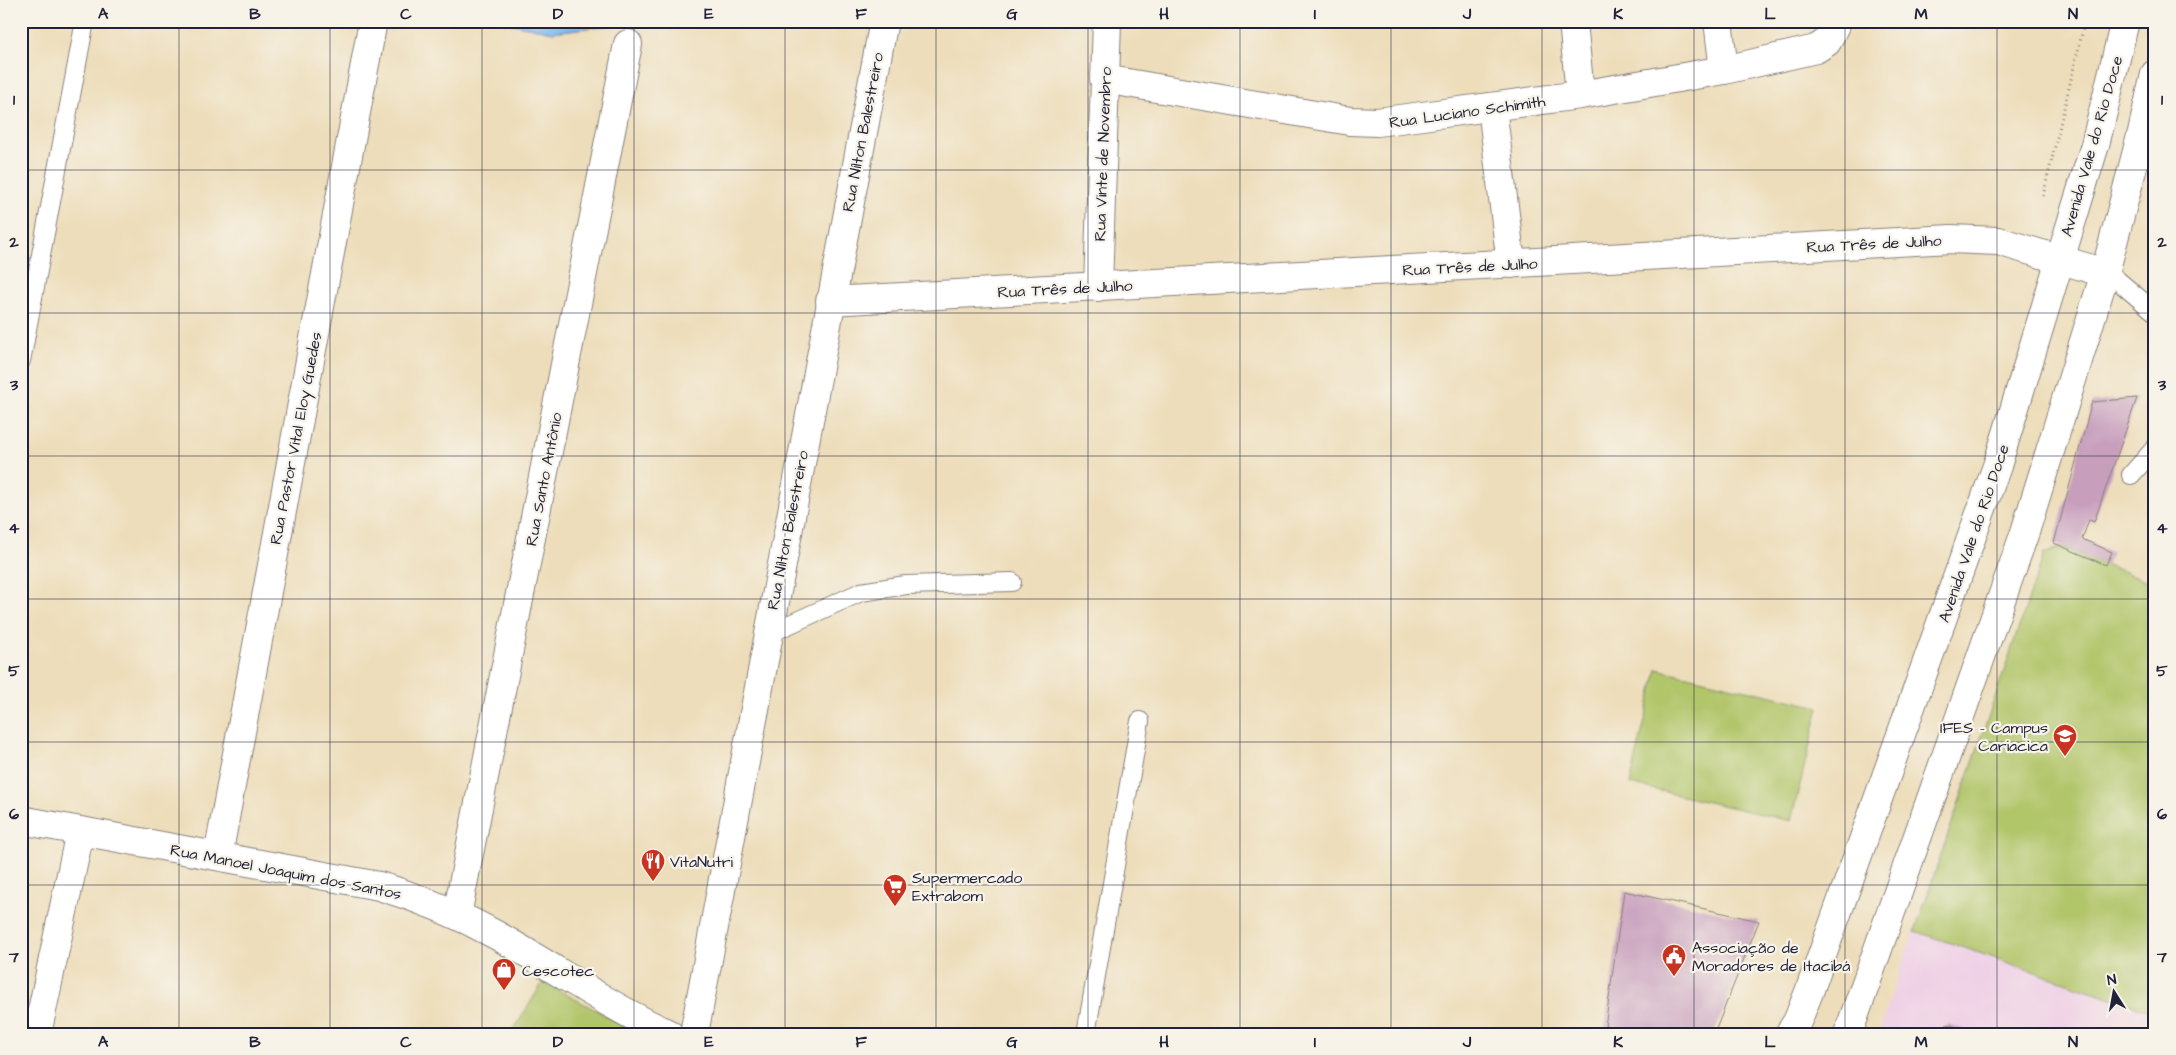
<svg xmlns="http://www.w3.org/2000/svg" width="2176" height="1055" font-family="'Architects Daughter',sans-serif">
<rect width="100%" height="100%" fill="#f7f3e8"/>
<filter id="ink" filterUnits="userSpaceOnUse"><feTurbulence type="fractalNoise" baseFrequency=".02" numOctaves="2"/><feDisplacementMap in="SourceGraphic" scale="10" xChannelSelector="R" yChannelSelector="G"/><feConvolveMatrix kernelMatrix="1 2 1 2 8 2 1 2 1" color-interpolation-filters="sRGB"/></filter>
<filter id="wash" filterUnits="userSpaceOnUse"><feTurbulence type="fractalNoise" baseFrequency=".0096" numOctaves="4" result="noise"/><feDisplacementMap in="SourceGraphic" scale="20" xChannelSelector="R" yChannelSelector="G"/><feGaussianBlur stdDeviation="1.12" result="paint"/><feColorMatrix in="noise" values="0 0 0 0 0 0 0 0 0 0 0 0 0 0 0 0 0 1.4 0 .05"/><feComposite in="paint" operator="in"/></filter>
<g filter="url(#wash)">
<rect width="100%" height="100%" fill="#edddba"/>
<polygon fill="#efd0e6" points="2062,547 2155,584 2155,1034 1878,1034 2044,554"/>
<g fill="#b1c569" stroke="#6a7452">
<polygon points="2062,547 2155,584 2155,1013 1915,931 2044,554"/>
<polygon points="1657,669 1819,707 1791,821 1630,784"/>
<polygon points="543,982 641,1034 511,1034"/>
</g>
<polygon fill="#7db9ef" stroke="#506e95" points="496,21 646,21 553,32"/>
<g id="blocks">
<g fill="#c79fbd">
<polygon points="2137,398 2094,522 2089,520 2082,539 2112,552 2106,565 2054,543 2092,402"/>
<polygon points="1624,891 1759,921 1714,1034 1604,1034"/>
<polygon points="1947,1024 1974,1033 1974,1034 1943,1034"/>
</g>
</g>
</g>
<g filter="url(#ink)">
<use href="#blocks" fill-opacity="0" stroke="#88807a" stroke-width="1"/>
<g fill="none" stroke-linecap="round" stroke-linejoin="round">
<defs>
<g id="lane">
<polyline points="2105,273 2116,279 2155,312"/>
<polyline points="21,361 85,21"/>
<polyline points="2131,475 2155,448"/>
<polyline points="768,634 861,592 906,585 1012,582"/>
<polyline points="1086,1034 1140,721"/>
</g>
<g id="street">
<polyline points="1573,21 1580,95"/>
<polyline points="1718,21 1724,70"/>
<polyline points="1104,79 1350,121 1377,122 1580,95 1724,70 1816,49 1827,42 1837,21"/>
<polyline points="1492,107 1511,264"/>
<polyline points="1098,287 1107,21"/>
<polyline points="830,301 1951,239 1998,241 2105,273"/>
<polyline points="218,856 373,21"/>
<polyline points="457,915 628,44"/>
<polyline points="694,1034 883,26"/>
</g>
<g id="secondary">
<path d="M 21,820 L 379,886 C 420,898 458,914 496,935 C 554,967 608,1006 669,1034"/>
<polyline points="37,1034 80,832"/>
<polyline points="1789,1034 1797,1022 1809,992 1997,466 2095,145 2125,21"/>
<polyline points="1848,1034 2025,532 2105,273 2142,132 2155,74"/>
</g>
</defs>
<use href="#lane" stroke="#88807a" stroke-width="20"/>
<use href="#street" stroke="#88807a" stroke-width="30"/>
<use href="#secondary" stroke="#88807a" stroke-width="30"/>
<polyline stroke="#88807a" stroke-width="3" stroke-dasharray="1 4" stroke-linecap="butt" points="2043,196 2085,21"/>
<use href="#lane" stroke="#fff" stroke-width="18"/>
<use href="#street" stroke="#fff" stroke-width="28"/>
<use href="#secondary" stroke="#fff" stroke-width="28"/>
</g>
</g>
<path fill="none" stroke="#22223b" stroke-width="1" stroke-opacity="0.55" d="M 179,21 L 179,1034M 330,21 L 330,1034M 482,21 L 482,1034M 634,21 L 634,1034M 785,21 L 785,1034M 936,21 L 936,1034M 1088,21 L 1088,1034M 1240,21 L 1240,1034M 1391,21 L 1391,1034M 1542,21 L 1542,1034M 1694,21 L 1694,1034M 1845,21 L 1845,1034M 1997,21 L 1997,1034M 21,170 L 2155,170M 21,313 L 2155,313M 21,456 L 2155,456M 21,599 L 2155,599M 21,742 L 2155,742M 21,885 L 2155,885"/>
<defs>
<symbol id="university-pin" viewBox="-11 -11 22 30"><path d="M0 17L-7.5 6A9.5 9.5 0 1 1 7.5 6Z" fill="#c8321e" stroke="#f7f3e8"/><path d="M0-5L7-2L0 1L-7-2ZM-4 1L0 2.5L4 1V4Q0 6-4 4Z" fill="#fff"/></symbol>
<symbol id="restaurant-pin" viewBox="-11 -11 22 30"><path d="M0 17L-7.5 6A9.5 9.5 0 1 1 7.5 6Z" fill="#c8321e" stroke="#f7f3e8"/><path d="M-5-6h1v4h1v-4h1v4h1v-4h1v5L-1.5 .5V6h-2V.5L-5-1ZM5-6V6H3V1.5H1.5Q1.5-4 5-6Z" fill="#fff"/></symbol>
<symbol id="supermarket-pin" viewBox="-11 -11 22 30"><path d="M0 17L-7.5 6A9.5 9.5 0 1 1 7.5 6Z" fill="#c8321e" stroke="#f7f3e8"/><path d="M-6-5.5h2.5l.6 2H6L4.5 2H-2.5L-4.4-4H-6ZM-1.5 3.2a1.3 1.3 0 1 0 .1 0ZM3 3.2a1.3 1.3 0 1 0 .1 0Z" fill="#fff"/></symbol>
<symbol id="civic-pin" viewBox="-11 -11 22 30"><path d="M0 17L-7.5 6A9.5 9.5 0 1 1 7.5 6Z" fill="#c8321e" stroke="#f7f3e8"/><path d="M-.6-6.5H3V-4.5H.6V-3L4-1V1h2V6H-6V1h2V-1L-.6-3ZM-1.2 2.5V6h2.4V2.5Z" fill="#fff"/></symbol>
<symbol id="shop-pin" viewBox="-11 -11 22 30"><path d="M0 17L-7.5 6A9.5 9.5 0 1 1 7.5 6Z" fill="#c8321e" stroke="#f7f3e8"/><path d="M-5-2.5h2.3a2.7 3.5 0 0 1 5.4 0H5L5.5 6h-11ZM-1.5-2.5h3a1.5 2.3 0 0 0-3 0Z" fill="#fff"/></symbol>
</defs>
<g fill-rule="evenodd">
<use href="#university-pin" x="2051" y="722" width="28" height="38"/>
<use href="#restaurant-pin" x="639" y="847" width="28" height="38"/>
<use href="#supermarket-pin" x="881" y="872" width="28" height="38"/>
<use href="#civic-pin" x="1660" y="942" width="28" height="38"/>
<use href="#shop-pin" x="490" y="956" width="28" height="38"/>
</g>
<g text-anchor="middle" stroke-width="4.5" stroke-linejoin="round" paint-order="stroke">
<g font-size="16" fill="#22223b" stroke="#f7f3e8">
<text transform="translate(1467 111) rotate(-8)" y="6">Rua Luciano Schimith</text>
<text transform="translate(862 132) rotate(-79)" y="6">Rua Nílton Balestreiro</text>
<text transform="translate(2091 146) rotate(-74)" y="6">Avenida Vale do Rio Doce</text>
<text transform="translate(1102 154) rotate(-88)" y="6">Rua Vinte de Novembro</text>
<text transform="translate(1874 243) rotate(-3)" y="6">Rua Três de Julho</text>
<text transform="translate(1470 266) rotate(-3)" y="6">Rua Três de Julho</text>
<text transform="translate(1065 288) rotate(-3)" y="6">Rua Três de Julho</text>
<text transform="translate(295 438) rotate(-79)" y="6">Rua Pastor Vital Eloy Guedes</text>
<text transform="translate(543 479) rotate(-79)" y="6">Rua Santo Antônio</text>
<text transform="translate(787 530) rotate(-79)" y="6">Rua Nílton Balestreiro</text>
<text transform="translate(1973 533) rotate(-71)" y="6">Avenida Vale do Rio Doce</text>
<text transform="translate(286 871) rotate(11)" y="6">Rua Manoel Joaquim dos Santos</text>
</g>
<g font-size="16" fill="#22223b" stroke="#f7f3e8" text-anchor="start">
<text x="2048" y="733" text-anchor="end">IFES - Campus<tspan x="2048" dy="18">Cariacica</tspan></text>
<text x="670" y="867">VitaNutri</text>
<text x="912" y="883">Supermercado<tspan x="912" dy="18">Extrabom</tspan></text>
<text x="1692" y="953">Associação de<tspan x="1692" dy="18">Moradores de Itacibá</tspan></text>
<text x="522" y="976">Cescotec</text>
</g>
</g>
<rect width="2176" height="1055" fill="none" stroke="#f7f3e8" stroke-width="55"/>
<g transform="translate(2114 992) rotate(349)" stroke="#f7f3e8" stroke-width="4" paint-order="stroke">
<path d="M0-4L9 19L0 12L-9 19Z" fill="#22223b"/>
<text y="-8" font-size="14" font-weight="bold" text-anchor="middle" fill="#22223b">N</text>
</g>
<rect x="28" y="28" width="2120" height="1000" fill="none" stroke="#22223b" stroke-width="2"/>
<g font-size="16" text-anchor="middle" font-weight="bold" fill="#22223b">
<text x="103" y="19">A</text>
<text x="255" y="19">B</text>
<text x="406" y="19">C</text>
<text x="558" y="19">D</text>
<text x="709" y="19">E</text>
<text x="861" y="19">F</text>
<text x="1012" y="19">G</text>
<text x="1164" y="19">H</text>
<text x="1315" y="19">I</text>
<text x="1467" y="19">J</text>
<text x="1618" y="19">K</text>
<text x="1770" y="19">L</text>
<text x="1921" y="19">M</text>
<text x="2073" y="19">N</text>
<text x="14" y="105">1</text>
<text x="2162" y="105">1</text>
<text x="14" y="247">2</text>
<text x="2162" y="247">2</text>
<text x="14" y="390">3</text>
<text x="2162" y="390">3</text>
<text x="14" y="533">4</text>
<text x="2162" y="533">4</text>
<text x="14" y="676">5</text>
<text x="2162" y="676">5</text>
<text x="14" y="819">6</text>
<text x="2162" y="819">6</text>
<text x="14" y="962">7</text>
<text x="2162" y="962">7</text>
<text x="103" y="1047">A</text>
<text x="255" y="1047">B</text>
<text x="406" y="1047">C</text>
<text x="558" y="1047">D</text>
<text x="709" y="1047">E</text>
<text x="861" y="1047">F</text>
<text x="1012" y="1047">G</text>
<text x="1164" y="1047">H</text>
<text x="1315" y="1047">I</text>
<text x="1467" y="1047">J</text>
<text x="1618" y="1047">K</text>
<text x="1770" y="1047">L</text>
<text x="1921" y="1047">M</text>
<text x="2073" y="1047">N</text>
</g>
</svg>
